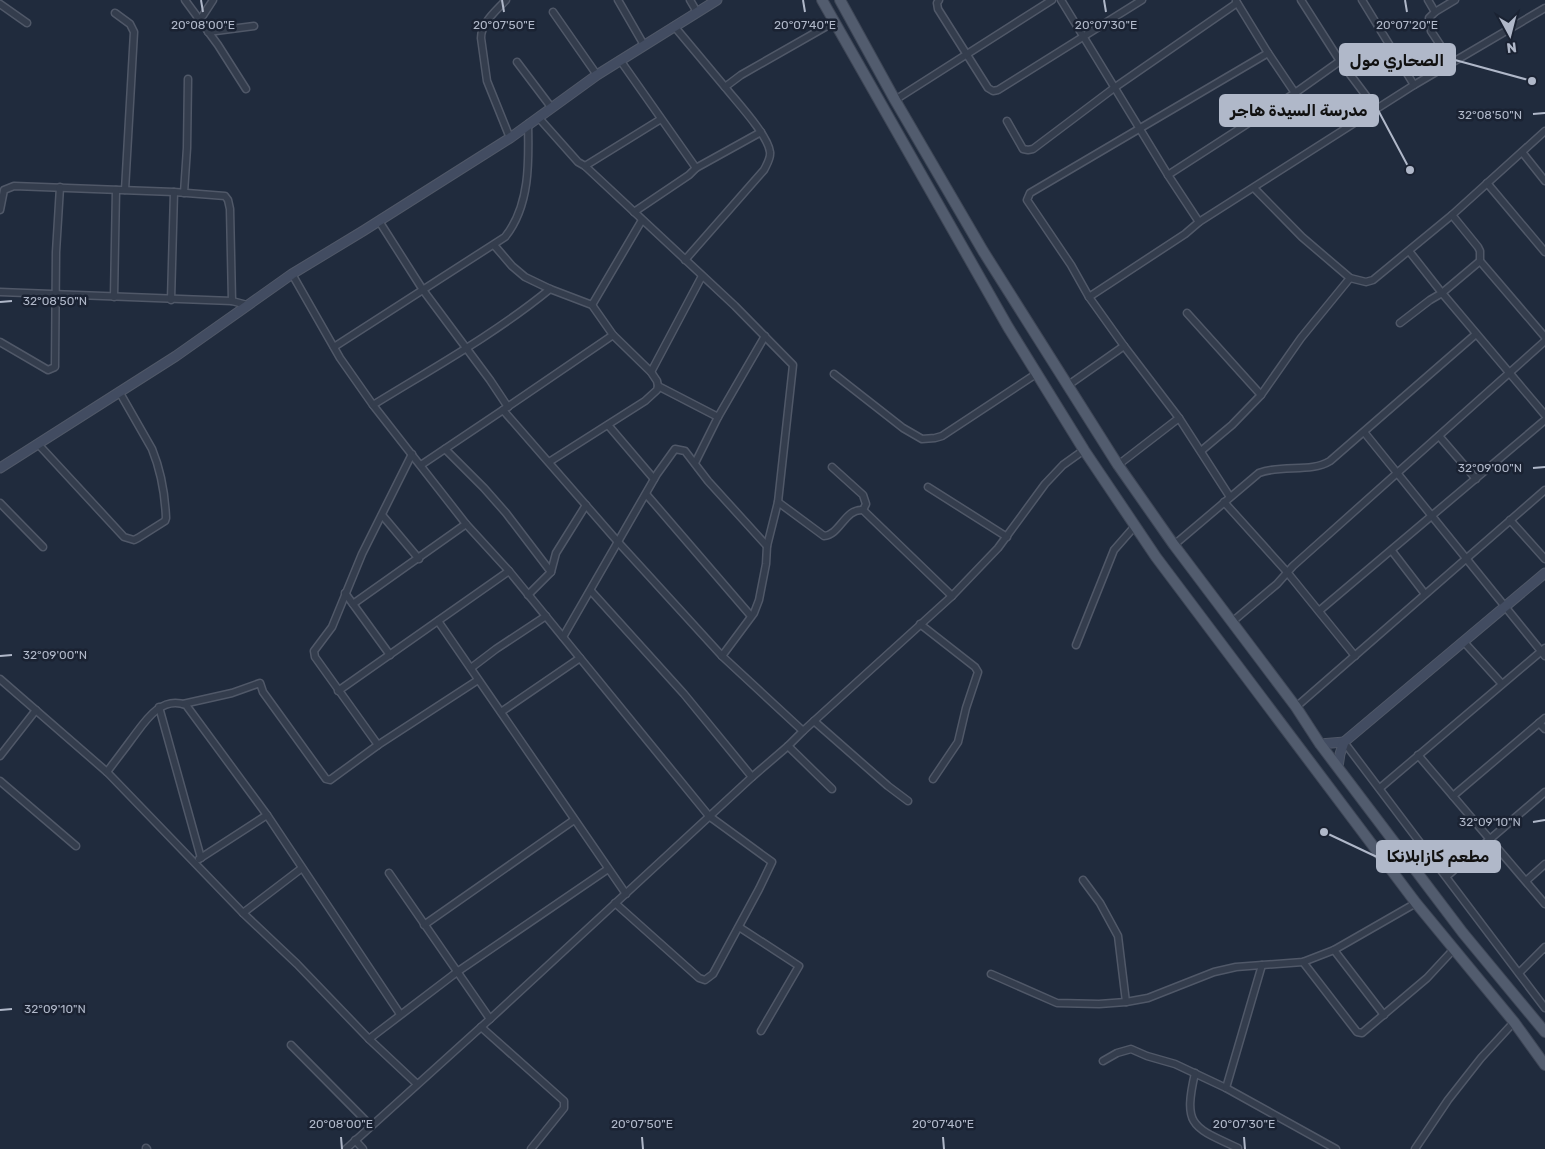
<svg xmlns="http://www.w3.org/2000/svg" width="1545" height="1149" font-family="Rubik,'Noto Naskh Arabic',sans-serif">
<rect width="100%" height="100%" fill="#202b3d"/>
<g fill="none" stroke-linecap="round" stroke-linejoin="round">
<defs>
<g id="street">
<polyline points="185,0 218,45 246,89"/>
<path d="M 506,0 C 496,11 481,23 481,38 L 487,81 L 510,138"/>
<polyline points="618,0 644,45"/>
<polyline points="690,0 697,12"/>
<polyline points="939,0 937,3 938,9 988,88 993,91 998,90 1142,0"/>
<polyline points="1061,0 1168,175 1199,222"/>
<polyline points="1301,0 1340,61 1376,109"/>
<polyline points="1362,0 1414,85"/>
<polyline points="1428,0 1435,12 1429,18 1431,31 1452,63"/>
<polyline points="1236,1 1268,53"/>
<polyline points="0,4 27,23"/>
<polyline points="553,12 597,75"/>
<polyline points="1435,12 1455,0"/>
<polyline points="115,13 130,24 134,32 125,190"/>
<polyline points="200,20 213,0"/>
<polyline points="674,26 725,87"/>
<polyline points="208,32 254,26"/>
<polyline points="620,60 696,168 689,175 634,212"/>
<polyline points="517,62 551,107"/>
<polyline points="1295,93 1340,61"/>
<polyline points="895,100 1052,0"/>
<polyline points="538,117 578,162 585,166 735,306 793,365 778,502 767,546 766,564 759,600 754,613 722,656"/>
<polyline points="1007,121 1023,149 1028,150 1033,149 1114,88 1237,3"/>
<polyline points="1522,152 1545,181"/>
<polyline points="585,166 661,119"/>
<polyline points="696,168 761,132"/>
<polyline points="1168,175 1295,93 1268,53 1030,193 1027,200 1071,265 1089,297 1124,346 1179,418 1230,497"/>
<polyline points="1487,183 1545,252"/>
<polyline points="1254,188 1302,237 1350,278 1366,282 1373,280 1452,215 1545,131"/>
<polyline points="184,193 187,148 188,79"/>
<polyline points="0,210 4,190 14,186 174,192 225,196 228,200 230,209 232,301"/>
<polyline points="1452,215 1478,247 1480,251 1480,261 1545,337"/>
<polyline points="379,221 423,290 490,380 508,407"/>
<polyline points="494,245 512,266 525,277 550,289 592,305 613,335 651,372 657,381 658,386 718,417"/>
<path d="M 685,260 L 764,170 C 767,164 771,158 770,152 C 768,135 736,101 725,87 L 741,75 L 834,22"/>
<polyline points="1480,261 1442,293 1545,415"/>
<polyline points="292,274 340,358 373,405 466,524 509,571 709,816 772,862 759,889 713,974 705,980 699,978 615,903"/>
<polyline points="0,292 232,301 247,305"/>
<polyline points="114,297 116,190"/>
<polyline points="1089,297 1185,234 1199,222 1414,85 1545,8"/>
<polyline points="171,300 174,192"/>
<polyline points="592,305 642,220"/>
<polyline points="1187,313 1261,395"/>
<polyline points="1400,323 1430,300 1442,293 1409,251"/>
<polyline points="0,342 48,370 55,367 56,252 60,187"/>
<path d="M 334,347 L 505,237 C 530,206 529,162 528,124"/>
<polyline points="651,372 702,276"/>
<polyline points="834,374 903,428 922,439 935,438 942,436 1036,374"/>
<polyline points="1067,386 1124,346"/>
<path d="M 373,405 C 433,368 495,334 550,289"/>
<polyline points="503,410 618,542 722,656 803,731"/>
<polyline points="608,425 654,479"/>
<polyline points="1364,432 1545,656"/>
<polyline points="1439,436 1476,479"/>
<path d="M 38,444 L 124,537 L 134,540 L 138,538 L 165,521 L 166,518 C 165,494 161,471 152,449 L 120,393"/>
<polyline points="445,449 484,488 506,513 551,572"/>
<polyline points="1201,451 1232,425 1261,395 1301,338 1350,278"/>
<polyline points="549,462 645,401 657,390 658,386"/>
<polyline points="695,463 718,417 765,336"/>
<polyline points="421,465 503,410 613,335"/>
<polyline points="1118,465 1179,418"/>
<polyline points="832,467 863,495 866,504 863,510"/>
<polyline points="928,487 1007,537"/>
<polyline points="646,494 751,616"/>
<path d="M 778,502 L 824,536 C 840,535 845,508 863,510 L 952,596"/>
<polyline points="1224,502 1287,572 1355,656"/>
<polyline points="0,503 43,547"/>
<polyline points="382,515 419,559"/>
<polyline points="1510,520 1545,559"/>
<path d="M 1174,545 L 1259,473 C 1282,464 1311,473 1330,461 L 1476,334"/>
<polyline points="1392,551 1425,594"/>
<polyline points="591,591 684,694 752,777"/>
<polyline points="345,593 390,655"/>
<polyline points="528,595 551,572 556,553 586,505"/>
<polyline points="353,604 466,524"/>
<polyline points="1319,611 1545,420"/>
<polyline points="438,621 626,894"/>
<polyline points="1232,622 1277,584 1293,566 1545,341"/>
<polyline points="920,624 975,667 978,672 966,708 958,742 933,779"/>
<polyline points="563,637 657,474 675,449 685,451 708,481 767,546"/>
<polyline points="1464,642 1502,684"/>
<polyline points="1076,645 1114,550 1135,526"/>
<polyline points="471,668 496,649 546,616"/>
<polyline points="0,679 107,772 243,913 297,964 369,1039 417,1084"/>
<polyline points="338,691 509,571"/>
<polyline points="183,704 232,693 260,683 263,692 326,779 330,780 378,745 478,680"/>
<polyline points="159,707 201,858"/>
<polyline points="1296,707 1545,490"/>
<polyline points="501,712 580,658"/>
<polyline points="814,721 888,786 908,801"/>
<polyline points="1539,723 1545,729"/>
<polyline points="1344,742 1545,1008"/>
<polyline points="378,745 315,657 314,651 332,627 362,554 412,454"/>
<polyline points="788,746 832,789"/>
<polyline points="1418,755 1545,904"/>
<polyline points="0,756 36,710"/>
<path d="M 107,772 C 115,761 123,751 131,740 C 144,723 160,695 186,705 L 267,815 L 400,1014"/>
<polyline points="0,781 76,846"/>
<polyline points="1380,788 1545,648"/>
<polyline points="1453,796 1545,718"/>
<polyline points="199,859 267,815"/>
<polyline points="389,873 490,1019"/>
<polyline points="1447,876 1545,792"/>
<polyline points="1083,880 1100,903 1118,936 1126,1002"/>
<polyline points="1526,881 1545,864"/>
<polyline points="243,913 302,868"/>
<polyline points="424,925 574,820"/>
<polyline points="739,927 799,966 761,1031"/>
<polyline points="1334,950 1384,1015"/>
<polyline points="1303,962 1357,1032 1362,1033 1427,978 1453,950"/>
<polyline points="1519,973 1545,947"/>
<polyline points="991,974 1057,1003 1099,1004 1126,1002 1148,998 1214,972 1236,967 1303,962 1334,950 1416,903"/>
<polyline points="481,1027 564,1101 564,1108 531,1149"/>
<polyline points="369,1039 457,972 608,869"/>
<polyline points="291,1045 371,1126"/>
<polyline points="1103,1061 1117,1053 1131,1049 1147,1056 1175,1064 1226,1088 1336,1149"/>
<path d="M 1195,1073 C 1183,1126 1192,1127 1238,1148"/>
<polyline points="1226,1088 1262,965"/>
<polyline points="355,1140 363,1149"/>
<polyline points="146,1148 147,1149"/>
<polyline points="346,1149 490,1019 752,777 788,746 803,731 952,596 998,548 1045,484 1063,465 1084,450"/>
<polyline points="1415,1149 1448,1100 1481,1058 1514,1022"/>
</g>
<g id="secondary">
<polyline points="0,468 176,356 292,274 363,231 510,138 597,75 717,0"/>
<polyline points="1320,744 1344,742"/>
<polyline points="1338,767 1340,754 1344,742 1545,573"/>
</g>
<g id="primary">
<polyline points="822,0 1008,327 1084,450 1156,557 1416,903 1514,1022 1545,1065"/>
<polyline points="840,0 895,100 983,251 1118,465 1174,545 1296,707 1320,744 1463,933 1545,1032"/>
</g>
</defs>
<use href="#street" stroke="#505868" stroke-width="9"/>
<use href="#secondary" stroke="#505868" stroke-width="11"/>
<use href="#primary" stroke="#3e4656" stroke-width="12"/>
<use href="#street" stroke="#343d4d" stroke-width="6"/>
<use href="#secondary" stroke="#424c61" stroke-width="9"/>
<use href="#primary" stroke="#525c6e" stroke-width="10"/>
</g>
<path fill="none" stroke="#b0b8c9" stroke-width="2" d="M 201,0 L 203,12M 502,0 L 504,12M 803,0 L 805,12M 1104,0 L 1106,12M 1405,0 L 1407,12M 1533,114 L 1545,113M 0,302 L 12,301M 1533,468 L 1545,467M 0,656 L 12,655M 1533,822 L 1545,820M 0,1010 L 12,1009M 341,1137 L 342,1149M 642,1137 L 643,1149M 943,1137 L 944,1149M 1244,1137 L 1245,1149"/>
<g font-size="12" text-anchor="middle" fill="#b0b8c9" stroke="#1a2232" stroke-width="5" stroke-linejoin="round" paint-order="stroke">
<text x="203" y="29">20°08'00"E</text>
<text x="504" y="29">20°07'50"E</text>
<text x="805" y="29">20°07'40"E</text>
<text x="1106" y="29">20°07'30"E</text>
<text x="1407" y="29">20°07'20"E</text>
<text x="1490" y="119">32°08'50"N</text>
<text x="55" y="305">32°08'50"N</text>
<text x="1490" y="472">32°09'00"N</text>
<text x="55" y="659">32°09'00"N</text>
<text x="1490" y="826">32°09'10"N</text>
<text x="55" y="1013">32°09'10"N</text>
<text x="341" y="1128">20°08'00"E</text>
<text x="642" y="1128">20°07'50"E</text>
<text x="943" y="1128">20°07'40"E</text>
<text x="1244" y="1128">20°07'30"E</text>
</g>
<path fill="none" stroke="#b0b8c9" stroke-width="2" d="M1532 81L1455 60M1410 170L1378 110M1324 832L1377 857"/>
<g fill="#b0b8c9" stroke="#1a2232" stroke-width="2">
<circle cx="1532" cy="81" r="5"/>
<circle cx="1410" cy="170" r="5"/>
<circle cx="1324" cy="832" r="5"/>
</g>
<g fill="#b0b8c9" stroke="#b0b8c9" stroke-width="2">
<rect x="1340" y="44" width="115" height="31" rx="5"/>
<rect x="1220" y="95" width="158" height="31" rx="5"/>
<rect x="1377" y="841" width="123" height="31" rx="5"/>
</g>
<g font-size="16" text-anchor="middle" font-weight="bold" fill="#111">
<text x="1397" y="66">الصحاري مول</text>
<text x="1299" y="116">مدرسة السيدة هاجر</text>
<text x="1438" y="862">مطعم كازابلانكا</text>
</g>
<g transform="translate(1510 35) rotate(173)" stroke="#1a2232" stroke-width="4" paint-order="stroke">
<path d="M0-4L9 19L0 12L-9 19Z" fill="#b0b8c9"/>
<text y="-8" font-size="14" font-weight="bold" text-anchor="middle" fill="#b0b8c9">N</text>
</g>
</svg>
